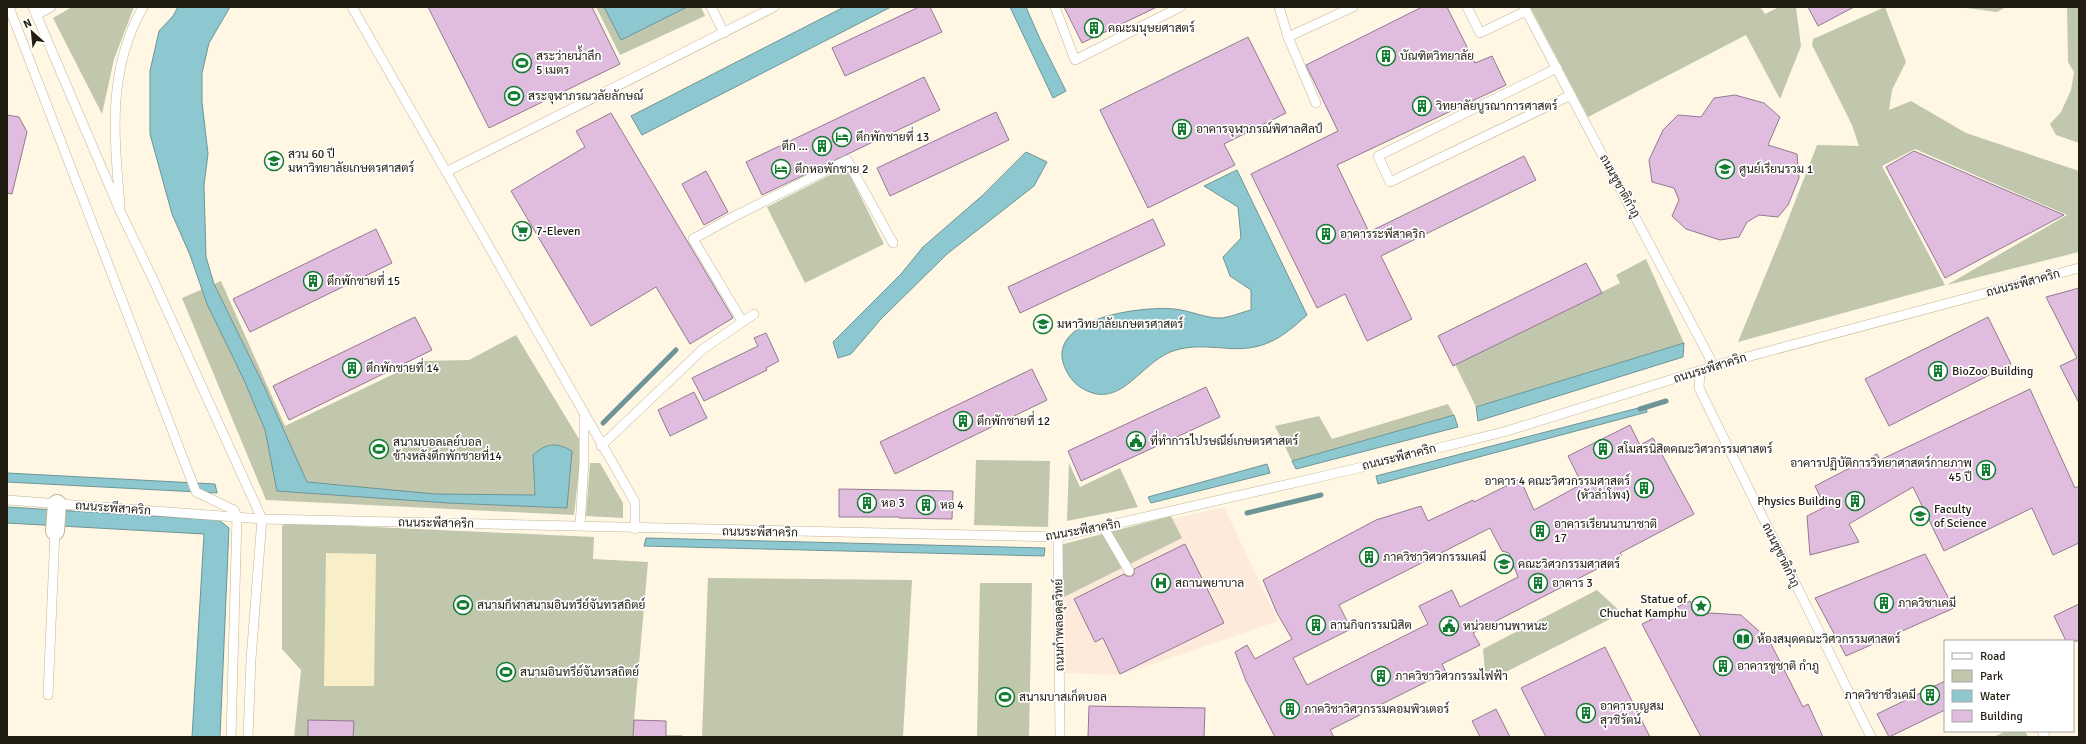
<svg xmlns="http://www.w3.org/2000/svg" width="2086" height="744" font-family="Signika,Sarabun,sans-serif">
<rect width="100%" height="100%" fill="#fff7e3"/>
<polygon fill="#fdeada" points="1224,507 1278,621 1120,675 1064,673 1060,545"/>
<g fill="#c0c7ad">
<polygon points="72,7 134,7 114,59 102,114 53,18"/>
<polygon points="596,7 701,7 705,16 620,55"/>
<polygon points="1530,7 1760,7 1765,14 1779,7 1796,7 1801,46 1780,99 1746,35 1588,117"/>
<polygon points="1885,7 1906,62 1892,90 1889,110 1911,101 1966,133 2079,171 2079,252 1947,285 2067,215 1915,149 1882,166 1945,285 1738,342 1782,235 1817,145 1859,146 1852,125 1812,45 1813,39"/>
<polygon points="1959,7 2006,7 1997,12"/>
<polygon points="2067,7 2079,7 2079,143 2056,135 2050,124 2061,112 2071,90 2074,72 2068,62"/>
<polygon points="846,167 884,244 805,283 767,207"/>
<polygon points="1646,259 1684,343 1476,407 1455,364 1620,283 1616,275"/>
<polygon points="221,281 285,426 421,361 469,360 516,335 582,444 574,515 266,500 182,298"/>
<polygon points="1448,404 1454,415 1292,461 1275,426 1319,416 1332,439"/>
<polygon points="976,460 1050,461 1048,527 974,525"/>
<polygon points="590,463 600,463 623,503 623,518 586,516"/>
<polygon points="1069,463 1080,487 1120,468 1138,507 1067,521"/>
<polygon points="1171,516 1182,538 1062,598 1060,545"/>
<polygon points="287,523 594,537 593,559 648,562 634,720 666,721 666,735 682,735 682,737 294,737 301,670 282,649 282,526"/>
<polygon points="708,578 912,580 903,737 702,737"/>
<polygon points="980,583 1032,583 1029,737 977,737"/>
<polygon points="1597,590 1622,613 1486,682 1483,649"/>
<polygon points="2006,731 2025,731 2028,737 1994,737"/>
</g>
<polygon fill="#f8eec8" points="326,553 376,554 374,686 324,686"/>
<g fill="#8dc8d0" stroke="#6d9597">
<path d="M 178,7 L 230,7 L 209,43 L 202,73 L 202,102 L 208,154 L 204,185 L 206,257 L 214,284 L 264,386 L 307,482 L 435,494 L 535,495 L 533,455 C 546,443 557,442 572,451 L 567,508 L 448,503 L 277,491 L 265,430 L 244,380 L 207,304 L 190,255 L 172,214 L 150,134 L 150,71 L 159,31 L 173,16 Z"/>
<polygon points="604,7 687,7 621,40"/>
<polygon points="844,7 891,7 642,135 631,116"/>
<polygon points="1010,7 1026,7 1040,39 1066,91 1053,98"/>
<polygon points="1026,152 1047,162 1034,186 947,254 881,319 851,354 838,358 833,342 901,274 923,247 984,194"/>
<path d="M 1237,170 L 1307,315 C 1281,339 1262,352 1224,348 C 1206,347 1191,345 1173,351 C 1139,363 1120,413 1080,387 C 1071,381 1063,368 1062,357 C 1059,316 1145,306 1174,309 C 1189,310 1207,319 1222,318 C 1231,317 1242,312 1251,310 L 1251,290 L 1230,276 L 1223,257 L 1241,238 L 1238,207 L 1204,186 Z"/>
<polygon points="1684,343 1683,357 1478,421 1476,407"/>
<polygon points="1646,406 1647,412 1378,484 1376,476"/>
<polygon points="1454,415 1458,427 1296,469 1292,461"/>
<polygon points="1267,464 1270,473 1151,503 1148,497"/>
<polygon points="7,473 215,484 217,493 7,482"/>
<polygon points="7,507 219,520 229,528 220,737 192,737 204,534 7,523"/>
<polygon points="646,538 1045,548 1044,556 644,546"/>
</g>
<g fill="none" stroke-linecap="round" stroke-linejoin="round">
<g stroke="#6d9597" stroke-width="5">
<polyline points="1640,409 1666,401"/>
<polyline points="603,423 676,350"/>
<polyline points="1247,513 1321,495"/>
</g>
</g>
<g fill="#e0bcdf" stroke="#937a92" fill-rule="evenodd">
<polygon points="428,7 592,7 620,64 489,128"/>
<polygon points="919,7 930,7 942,32 845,76 832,48"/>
<polygon points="1064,7 1157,7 1082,43"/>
<polygon points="1422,7 1447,7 1475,63 1492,56 1506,85 1337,165 1369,232 1524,156 1536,180 1381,256 1412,319 1367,341 1345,294 1317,308 1251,174 1338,131 1306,65"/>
<polygon points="1808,7 1854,7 1818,26"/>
<polygon points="1248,37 1286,113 1224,144 1235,165 1148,208 1100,110"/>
<polygon points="924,77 940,110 762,195 746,162"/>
<polygon points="1735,95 1764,103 1780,117 1768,145 1797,154 1799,178 1788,205 1778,217 1759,215 1747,222 1739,237 1720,240 1686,229 1672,216 1679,200 1674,188 1652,182 1649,160 1663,130 1678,115 1701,117 1714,98"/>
<polygon points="996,112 1009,140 890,196 877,168"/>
<polygon points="611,113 733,318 690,344 656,287 591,326 511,191 585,147 576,131"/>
<polygon points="7,115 19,117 27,132 12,194 7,193"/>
<polygon points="1914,151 2064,215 1945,278 1886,167"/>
<polygon points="706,171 728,212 704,225 682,184"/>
<polygon points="1153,219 1165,245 1020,313 1008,287"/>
<polygon points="376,229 392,263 250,332 233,299"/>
<polygon points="1586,263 1602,293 1453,366 1438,336"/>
<polygon points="2079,288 2079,403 2060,366 2077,358 2046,297"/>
<polygon points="415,317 432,350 289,420 273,386"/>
<polygon points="1988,317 2011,364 1889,426 1865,379"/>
<polygon points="766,333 779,361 766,368 767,370 704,401 692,378 758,346 754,338"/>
<polygon points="1032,369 1047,400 895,474 880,442"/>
<polygon points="1206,387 1220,417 1081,481 1068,451"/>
<polygon points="2030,389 2075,488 2079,486 2079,543 2053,555 2032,508 1944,551 1913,487 1849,524 1859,542 1810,555 1807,516 1825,507 1815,486 1877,454 1880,460"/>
<polygon points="694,392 707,418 670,436 658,410"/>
<path d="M 1630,425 L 1640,445 L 1653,438 L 1694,514 L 1620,553 L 1622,556 L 1473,633 L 1480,645 L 1442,664 L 1446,672 L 1330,730 L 1334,737 L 1275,737 L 1246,681 L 1235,652 L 1247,645 L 1255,659 L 1292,639 L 1277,613 L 1263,580 L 1376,520 L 1421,506 L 1428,521 L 1473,500 L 1474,502 L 1520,479 L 1534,510 L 1582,484 L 1568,456 ZM 1490,528 L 1502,551 L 1509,553 L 1518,577 L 1460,607 L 1452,590 L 1419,606 L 1428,624 L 1307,685 L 1293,658 L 1351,629 L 1339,605 Z"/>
<polygon points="839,489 953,491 952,519 899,518 899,517 839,517"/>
<polygon points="1185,544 1224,623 1120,674 1103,638 1095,642 1074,599 1124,574 1126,576 1132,576 1134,574 1134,569"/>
<polygon points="1925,554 1954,608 1846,656 1815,598"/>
<polygon points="1690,601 1696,616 1711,613 1741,615 1769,640 1803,707 1808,704 1823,737 1701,737 1642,624"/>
<polygon points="2079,604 2079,641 2066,641 2054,616"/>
<polygon points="1605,647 1650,737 1546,737 1521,688"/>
<polygon points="1945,681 1945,710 1889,737 1877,714"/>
<polygon points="1089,706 1205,708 1204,737 1088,737"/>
<polygon points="1496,709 1510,737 1480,737 1472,721"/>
<polygon points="308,720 354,721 353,737 308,737"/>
<polygon points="634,720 666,721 666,737 633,737"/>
</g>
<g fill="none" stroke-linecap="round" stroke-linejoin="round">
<defs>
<g id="service">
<polyline points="9,7 196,492 234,510 237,516 231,737"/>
<polyline points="33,7 121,213 152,277 262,519 251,659 248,737"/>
<polyline points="352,7 635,502 635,529"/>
<polyline points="711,7 724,33"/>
<polyline points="1055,7 1075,60 1180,7"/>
<polyline points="1279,7 1288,37 1316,103"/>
<polyline points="1467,7 1480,33 1526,11"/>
<polyline points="1524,7 1714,366"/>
<polyline points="36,15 51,7"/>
<polyline points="1288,37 1353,7"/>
<polyline points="1557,68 1378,156 1390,182 1571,95"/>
<polyline points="446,172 774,7"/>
<path d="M 120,205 C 114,136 107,70 143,7"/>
<polyline points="742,321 693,239 735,216 847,160 893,243"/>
<polyline points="1700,371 1699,388 1871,737"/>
<polyline points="601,446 703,349 754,314"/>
<polyline points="7,500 262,519 1058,537 1350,470 1507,431 1721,364 2079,268"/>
<polyline points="580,526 584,462 584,417"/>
<polyline points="1104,528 1129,571"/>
<polyline points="1058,537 1060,737"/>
<polyline points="48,695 55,531"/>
<polyline points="2042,731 2045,737"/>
</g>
<polyline id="minor" points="55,531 57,504"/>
</defs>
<use href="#service" stroke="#c2b595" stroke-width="10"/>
<use href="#minor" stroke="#c2b595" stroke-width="20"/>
<use href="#service" stroke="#fff" stroke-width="9"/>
<use href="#minor" stroke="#fff" stroke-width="18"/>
</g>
<defs>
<symbol id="building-ring" viewBox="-11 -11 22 22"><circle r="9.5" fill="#fff" stroke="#127b2f" stroke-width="1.5"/><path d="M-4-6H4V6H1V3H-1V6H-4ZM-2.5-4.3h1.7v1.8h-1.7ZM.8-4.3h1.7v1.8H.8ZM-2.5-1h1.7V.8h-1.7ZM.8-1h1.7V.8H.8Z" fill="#127b2f"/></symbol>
<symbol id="stadium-ring" viewBox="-11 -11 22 22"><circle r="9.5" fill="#fff" stroke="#127b2f" stroke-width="1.5"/><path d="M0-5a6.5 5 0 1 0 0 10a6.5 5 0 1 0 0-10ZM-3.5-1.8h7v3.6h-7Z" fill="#127b2f"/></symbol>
<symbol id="hotel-ring" viewBox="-11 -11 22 22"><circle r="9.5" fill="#fff" stroke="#127b2f" stroke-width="1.5"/><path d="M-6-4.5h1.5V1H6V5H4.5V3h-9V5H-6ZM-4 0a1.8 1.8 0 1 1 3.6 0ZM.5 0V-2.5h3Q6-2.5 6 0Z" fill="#127b2f"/></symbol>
<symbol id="university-ring" viewBox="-11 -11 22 22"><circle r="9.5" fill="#fff" stroke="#127b2f" stroke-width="1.5"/><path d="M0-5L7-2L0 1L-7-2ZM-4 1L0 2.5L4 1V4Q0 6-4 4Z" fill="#127b2f"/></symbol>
<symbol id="supermarket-ring" viewBox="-11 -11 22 22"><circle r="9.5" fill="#fff" stroke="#127b2f" stroke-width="1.5"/><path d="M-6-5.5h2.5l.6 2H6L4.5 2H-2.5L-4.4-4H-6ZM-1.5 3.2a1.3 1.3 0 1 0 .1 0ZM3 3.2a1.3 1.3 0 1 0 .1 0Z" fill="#127b2f"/></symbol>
<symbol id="civic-ring" viewBox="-11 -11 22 22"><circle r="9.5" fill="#fff" stroke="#127b2f" stroke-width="1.5"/><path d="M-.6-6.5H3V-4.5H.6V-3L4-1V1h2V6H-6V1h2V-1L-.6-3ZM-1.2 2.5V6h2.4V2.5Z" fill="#127b2f"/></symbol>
<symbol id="hospital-ring" viewBox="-11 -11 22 22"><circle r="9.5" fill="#fff" stroke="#127b2f" stroke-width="1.5"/><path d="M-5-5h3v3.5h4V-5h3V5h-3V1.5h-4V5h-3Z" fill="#127b2f"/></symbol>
<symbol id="sight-ring" viewBox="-11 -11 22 22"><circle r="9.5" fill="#fff" stroke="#127b2f" stroke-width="1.5"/><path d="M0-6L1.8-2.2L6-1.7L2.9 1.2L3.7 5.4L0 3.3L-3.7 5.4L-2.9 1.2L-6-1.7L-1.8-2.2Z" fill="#127b2f"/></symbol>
<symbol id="library-ring" viewBox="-11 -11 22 22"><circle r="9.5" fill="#fff" stroke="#127b2f" stroke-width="1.5"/><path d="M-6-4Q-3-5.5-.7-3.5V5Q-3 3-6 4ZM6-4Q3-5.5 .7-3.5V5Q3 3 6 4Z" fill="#127b2f"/></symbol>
</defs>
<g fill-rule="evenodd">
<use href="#building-ring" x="1083" y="17" width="22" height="22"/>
<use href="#building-ring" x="1375" y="45" width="22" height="22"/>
<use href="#stadium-ring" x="511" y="52" width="22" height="22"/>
<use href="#stadium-ring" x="503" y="85" width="22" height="22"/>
<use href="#building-ring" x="1411" y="95" width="22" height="22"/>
<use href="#building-ring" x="1171" y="118" width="22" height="22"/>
<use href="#hotel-ring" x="831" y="126" width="22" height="22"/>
<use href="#building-ring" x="811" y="135" width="22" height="22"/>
<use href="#university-ring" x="263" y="150" width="22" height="22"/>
<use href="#hotel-ring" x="770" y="158" width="22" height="22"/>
<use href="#university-ring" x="1714" y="158" width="22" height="22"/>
<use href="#supermarket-ring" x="511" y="220" width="22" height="22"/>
<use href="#building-ring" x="1315" y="223" width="22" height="22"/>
<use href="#building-ring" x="302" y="270" width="22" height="22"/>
<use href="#university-ring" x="1032" y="313" width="22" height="22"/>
<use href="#building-ring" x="341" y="357" width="22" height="22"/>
<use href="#building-ring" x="1927" y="360" width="22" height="22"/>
<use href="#building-ring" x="952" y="410" width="22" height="22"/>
<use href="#civic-ring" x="1125" y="430" width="22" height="22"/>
<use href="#stadium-ring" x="368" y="438" width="22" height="22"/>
<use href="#building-ring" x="1592" y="438" width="22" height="22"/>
<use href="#building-ring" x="1975" y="459" width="22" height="22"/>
<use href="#building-ring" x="1633" y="477" width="22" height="22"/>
<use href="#building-ring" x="1844" y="490" width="22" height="22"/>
<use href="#building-ring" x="856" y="492" width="22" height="22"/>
<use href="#building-ring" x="915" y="494" width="22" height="22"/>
<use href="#university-ring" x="1909" y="505" width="22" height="22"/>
<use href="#building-ring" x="1529" y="520" width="22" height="22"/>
<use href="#building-ring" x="1358" y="546" width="22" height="22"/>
<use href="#university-ring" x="1493" y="553" width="22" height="22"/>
<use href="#hospital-ring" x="1150" y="572" width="22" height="22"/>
<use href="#building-ring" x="1527" y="572" width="22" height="22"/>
<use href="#building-ring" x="1873" y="592" width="22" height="22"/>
<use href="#stadium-ring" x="452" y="594" width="22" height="22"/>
<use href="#sight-ring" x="1690" y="595" width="22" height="22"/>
<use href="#building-ring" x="1305" y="614" width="22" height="22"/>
<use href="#civic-ring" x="1438" y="615" width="22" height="22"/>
<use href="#library-ring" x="1732" y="628" width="22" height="22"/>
<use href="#building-ring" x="1712" y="655" width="22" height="22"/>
<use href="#stadium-ring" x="495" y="661" width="22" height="22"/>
<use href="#building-ring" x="1370" y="665" width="22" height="22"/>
<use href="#building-ring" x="1919" y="684" width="22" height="22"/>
<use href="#stadium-ring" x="994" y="686" width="22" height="22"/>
<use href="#building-ring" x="1279" y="698" width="22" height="22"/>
<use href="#building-ring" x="1575" y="702" width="22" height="22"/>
</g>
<g text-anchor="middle" stroke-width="3.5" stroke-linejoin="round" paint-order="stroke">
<g font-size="12" fill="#221d11" stroke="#fff" text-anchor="start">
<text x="1108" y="32">คณะมนุษยศาสตร์</text>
<text x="536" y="60">สระว่ายน้ำลึก<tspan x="536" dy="14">5 เมตร</tspan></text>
<text x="1400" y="60">บัณฑิตวิทยาลัย</text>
<text x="528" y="100">สระจุฬาภรณวลัยลักษณ์</text>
<text x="1436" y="110">วิทยาลัยบูรณาการศาสตร์</text>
<text x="1196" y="133">อาคารจุฬาภรณ์พิศาลศิลป์</text>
<text x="856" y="141">ตึกพักชายที่ 13</text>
<text x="808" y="150" text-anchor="end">ตึก ...</text>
<text x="288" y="158">สวน 60 ปี<tspan x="288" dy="14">มหาวิทยาลัยเกษตรศาสตร์</tspan></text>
<text x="795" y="173">ตึกหอพักชาย 2</text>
<text x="1739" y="173">ศูนย์เรียนรวม 1</text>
<text x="536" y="235">7-Eleven</text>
<text x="1340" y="238">อาคารระพีสาคริก</text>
<text x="327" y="285">ตึกพักชายที่ 15</text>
<text x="1057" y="328">มหาวิทยาลัยเกษตรศาสตร์</text>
<text x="366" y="372">ตึกพักชายที่ 14</text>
<text x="1952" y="375">BioZoo Building</text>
<text x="977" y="425">ตึกพักชายที่ 12</text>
<text x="1150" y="445">ที่ทำการไปรษณีย์เกษตรศาสตร์</text>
<text x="393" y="446">สนามบอลเลย์บอล<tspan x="393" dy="14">ข้างหลังตึกพักชายที่14</tspan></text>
<text x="1617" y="453">สโมสรนิสิตคณะวิศวกรรมศาสตร์</text>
<text x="1972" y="467" text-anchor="end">อาคารปฏิบัติการวิทยาศาสตร์กายภาพ<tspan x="1972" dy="14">45 ปี</tspan></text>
<text x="1630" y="485" text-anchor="end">อาคาร 4 คณะวิศวกรรมศาสตร์<tspan x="1630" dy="14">(หัวลำโพง)</tspan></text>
<text x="1841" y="505" text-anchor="end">Physics Building</text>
<text x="881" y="507">หอ 3</text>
<text x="940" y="509">หอ 4</text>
<text x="1934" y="513">Faculty<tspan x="1934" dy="14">of Science</tspan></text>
<text x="1554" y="528">อาคารเรียนนานาชาติ<tspan x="1554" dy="14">17</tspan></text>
<text x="1383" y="561">ภาควิชาวิศวกรรมเคมี</text>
<text x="1518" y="568">คณะวิศวกรรมศาสตร์</text>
<text x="1175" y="587">สถานพยาบาล</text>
<text x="1552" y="587">อาคาร 3</text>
<text x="1687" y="603" text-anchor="end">Statue of<tspan x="1687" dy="14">Chuchat Kamphu</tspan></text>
<text x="1898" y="607">ภาควิชาเคมี</text>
<text x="477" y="609">สนามกีฬาสนามอินทรีย์จันทรสถิตย์</text>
<text x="1330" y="629">ลานกิจกรรมนิสิต</text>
<text x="1463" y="630">หน่วยยานพาหนะ</text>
<text x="1757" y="643">ห้องสมุดคณะวิศวกรรมศาสตร์</text>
<text x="1737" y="670">อาคารชูชาติ กำภู</text>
<text x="520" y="676">สนามอินทรีย์จันทรสถิตย์</text>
<text x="1395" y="680">ภาควิชาวิศวกรรมไฟฟ้า</text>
<text x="1916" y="699" text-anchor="end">ภาควิชาชีวเคมี</text>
<text x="1019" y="701">สนามบาสเก็ตบอล</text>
<text x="1600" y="710">อาคารบุญสม<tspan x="1600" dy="14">สุวชิรัตน์</tspan></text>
<text x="1304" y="713">ภาควิชาวิศวกรรมคอมพิวเตอร์</text>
</g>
<g font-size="12" fill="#221d11" stroke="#fff">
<text transform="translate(1620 186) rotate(61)" y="4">ถนนชูชาติกำภู</text>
<text transform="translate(2023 283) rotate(-15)" y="4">ถนนระพีสาคริก</text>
<text transform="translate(1710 368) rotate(-17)" y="4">ถนนระพีสาคริก</text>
<text transform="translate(1399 457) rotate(-14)" y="4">ถนนระพีสาคริก</text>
<text transform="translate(113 508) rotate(4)" y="4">ถนนระพีสาคริก</text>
<text transform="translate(436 523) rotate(1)" y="4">ถนนระพีสาคริก</text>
<text transform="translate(1083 530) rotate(-10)" y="4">ถนนระพีสาคริก</text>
<text transform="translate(760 532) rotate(1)" y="4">ถนนระพีสาคริก</text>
<text transform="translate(1781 555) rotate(64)" y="4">ถนนชูชาติกำภู</text>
<text transform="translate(1059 625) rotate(-91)" y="4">ถนนกำพลอดุลวิทย์</text>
</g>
</g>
<rect width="2086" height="744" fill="none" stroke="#221d11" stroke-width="16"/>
<rect x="1944" y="640" width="130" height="92" fill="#ffffff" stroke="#a7a5a0"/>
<rect x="1952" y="653" width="20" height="6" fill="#ffffff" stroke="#a7a5a0"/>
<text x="1980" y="660" font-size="12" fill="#221d11">Road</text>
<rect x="1952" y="670" width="20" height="12" fill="#c0c7ad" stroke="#a7a5a0"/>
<text x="1980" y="680" font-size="12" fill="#221d11">Park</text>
<rect x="1952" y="690" width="20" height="12" fill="#8dc8d0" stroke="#a7a5a0"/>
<text x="1980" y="700" font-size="12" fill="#221d11">Water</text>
<rect x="1952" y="710" width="20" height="12" fill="#e0bcdf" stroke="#a7a5a0"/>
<text x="1980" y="720" font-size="12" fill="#221d11">Building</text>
<g transform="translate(32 32) rotate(333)" stroke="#ffffff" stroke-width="3" paint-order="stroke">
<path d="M0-3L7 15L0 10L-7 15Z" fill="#221d11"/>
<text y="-6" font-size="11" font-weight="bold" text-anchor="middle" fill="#221d11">N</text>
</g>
</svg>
